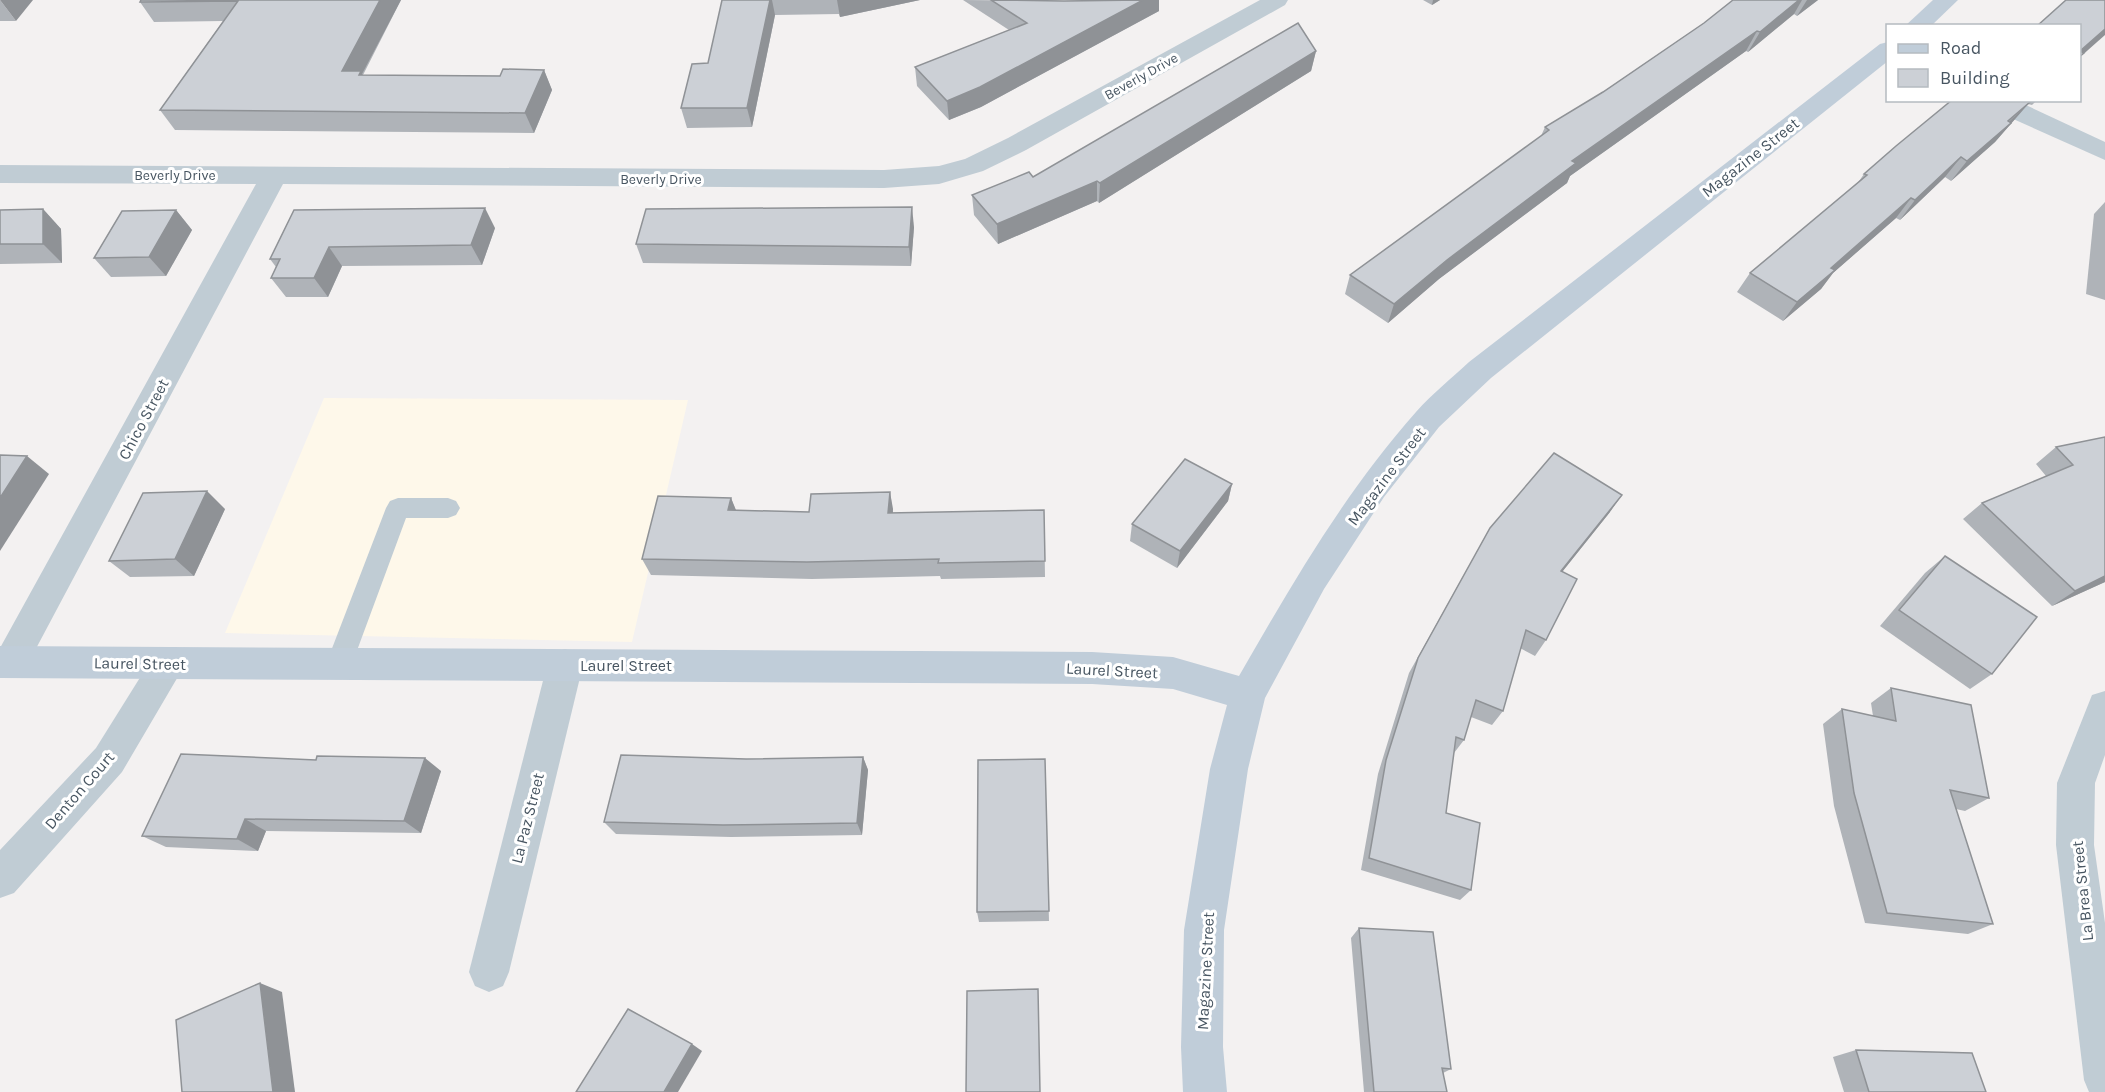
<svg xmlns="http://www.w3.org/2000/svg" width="2105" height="1092" font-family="Karla,sans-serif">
<rect width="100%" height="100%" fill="#f3f1f1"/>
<polygon fill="#fef8ea" points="324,398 688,400 632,642 225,633"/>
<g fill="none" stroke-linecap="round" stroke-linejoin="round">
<polygon fill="#c0ccd4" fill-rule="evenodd" points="398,498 448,498 456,501 460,508 456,515 448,518 406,518 352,664 348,672 339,675 330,672 326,664 386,508 390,501"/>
<g fill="#c0ccd4" fill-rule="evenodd">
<polygon points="1260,0 1288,0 1285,5 1026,150 983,171 939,184 884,188 283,184 23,673 11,678 0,674 0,648 256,184 0,183 0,165 884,170 939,166 965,159 1008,138"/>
<polygon points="1981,100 2015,100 2105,142 2105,160 1984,106"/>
<polygon points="168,647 180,652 186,663 122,772 14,893 0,898 0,850 96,748 156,652"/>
<polygon points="565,649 577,654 583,665 509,972 503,986 489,992 475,986 469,972 547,665 553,654"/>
<polygon points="2105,691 2105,755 2095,783 2094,845 2105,923 2105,1092 2089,1092 2084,1080 2056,845 2057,783 2092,695"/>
</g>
<g fill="#c0cdd9" fill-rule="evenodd">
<polygon points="1933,0 1958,0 1931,26 1905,26"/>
<path d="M 1888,42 L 1888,61 L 1491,378 L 1439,427 L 1384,497 L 1324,589 L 1265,698 L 1248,769 L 1224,930 L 1223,1047 L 1227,1092 L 1183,1092 L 1181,1047 L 1184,930 L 1210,769 L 1227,705 L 1173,689 L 1092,684 L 0,678 L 0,646 L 1092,652 L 1173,657 L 1239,676 C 1292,584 1345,492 1416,412 C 1432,394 1452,378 1469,362 L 1880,44 Z"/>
</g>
</g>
<g fill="#afb3b8">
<polygon points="0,0 16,21 0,21"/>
<polygon points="401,0 363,75 500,76 544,70 552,90 534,133 175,130 160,110 223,21 154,22 140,2"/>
<polygon points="722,0 920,0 840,17 839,14 775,15 752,127 687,128 681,108 708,63"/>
<polygon points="963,0 1064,1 1159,0 1159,11 981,107 949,120 917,86 915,67 1009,30"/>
<polygon points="1423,0 1440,0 1432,5"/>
<polygon points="1733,0 1818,0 1797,16 1794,14 1748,52 1746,51 1570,176 1567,183 1439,279 1388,323 1345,294 1350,275 1541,136 1545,127 1603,92 1704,23"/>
<polygon points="1316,51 1311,71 1099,203 1097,201 998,244 974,215 972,195 1033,177"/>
<polygon points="1952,100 2037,100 2032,105 2028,104 1995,142 1951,181 1945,177 1900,220 1896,218 1833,273 1821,289 1783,321 1737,292 1750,273 1857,184 1864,174"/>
<polygon points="2105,202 2105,300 2086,294 2094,214"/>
<polygon points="43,209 61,229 62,263 0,264 0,210"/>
<polygon points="176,210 192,230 166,276 111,277 94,258"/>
<polygon points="294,210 495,228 482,265 342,266 328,297 286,297 271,278 276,267 270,259"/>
<polygon points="914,227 911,266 643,263 636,244"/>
<polygon points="2105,437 2105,582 2052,606 1963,519 1982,503 2046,476 2036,464 2056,447"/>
<polygon points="1232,484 1228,501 1177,568 1130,541 1132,524"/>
<polygon points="890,492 893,513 1044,510 1045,577 941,579 940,576 812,579 651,575 642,559 731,498 736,511 809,512"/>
<polygon points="225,509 194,576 130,577 109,561"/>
<polygon points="1610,512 1562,572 1546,640 1535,656 1520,648 1503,711 1492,725 1471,717 1464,740 1454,753 1446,813 1471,890 1460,900 1361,870 1378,774 1409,673 1490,528"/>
<polygon points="1945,556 1992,674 1970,689 1880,626 1925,573"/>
<polygon points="1891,688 1989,798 1965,811 1956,809 1993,924 1968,934 1865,923 1834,806 1823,724 1842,709 1873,716 1871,703"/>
<polygon points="863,757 868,770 862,835 731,837 616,834 604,822 746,759"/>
<polygon points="1045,759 1049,921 979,922 977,912"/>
<polygon points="316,760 441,771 421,833 266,831 258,851 166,847 142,836"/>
<polygon points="1359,928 1451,1069 1443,1073 1447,1092 1364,1092 1351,938"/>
<polygon points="1856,1050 1986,1092 1844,1092 1833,1057"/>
</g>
<g fill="#8f9296">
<polygon points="0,0 33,0 16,21"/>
<polygon points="380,0 401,0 362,74 372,91 342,71"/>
<polygon points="770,0 772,0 775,15 752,127 747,108"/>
<polygon points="837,0 920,0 840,17"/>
<polygon points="1143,0 1159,0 1159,11 981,107 949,120 947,101"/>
<polygon points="1433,0 1440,0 1432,5"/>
<polygon points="1799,0 1802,0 1794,14 1748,52 1760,32"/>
<polygon points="1807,0 1818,0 1797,16"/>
<polygon points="2105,29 2105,35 2079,58 2080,51"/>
<polygon points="1757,31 1746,51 1570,176 1567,183 1439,279 1388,323 1394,304 1447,260 1572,161"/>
<polygon points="1316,51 1311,71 1099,203 1100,183"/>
<polygon points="544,70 552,90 534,133 525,113"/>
<polygon points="2030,102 1995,142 1951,181 1967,161"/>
<polygon points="1961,157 1945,177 1900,220 1915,200"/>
<polygon points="1097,181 1097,201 998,244 997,224"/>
<polygon points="1911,198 1896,218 1833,273 1821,289 1783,321 1797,302 1831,268"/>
<polygon points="912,207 914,227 911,266 909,247"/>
<polygon points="485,208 495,228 482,265 471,245"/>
<polygon points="43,209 61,229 62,263 43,244"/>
<polygon points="176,210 192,230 166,276 149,257"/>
<polygon points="329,247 342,266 328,297 314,278"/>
<polygon points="27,456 49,474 0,551 0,498"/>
<polygon points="1232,484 1228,501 1177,568 1180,551"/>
<polygon points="207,491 225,509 194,576 175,559"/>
<polygon points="890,492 893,509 892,530 888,513"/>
<polygon points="1622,495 1610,512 1550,587 1561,571"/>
<polygon points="731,498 738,515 728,510"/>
<polygon points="2105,576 2105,582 2052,606 2075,591"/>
<polygon points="863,757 868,770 862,835 857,823"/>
<polygon points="425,758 441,771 421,833 404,821"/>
<polygon points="245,819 266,831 258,851 237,839"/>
<polygon points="260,983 282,992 295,1092 273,1092"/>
<polygon points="692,1044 702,1051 678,1092 664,1092"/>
</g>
<g fill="#ccd0d6" stroke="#8f9296" stroke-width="1.5">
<polygon points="141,0 380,0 342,71 361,71 359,75 500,76 503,69 544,70 525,113 160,110 238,1 140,2"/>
<polygon points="722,0 770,0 747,108 681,108 692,64 708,63"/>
<polygon points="991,0 1064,1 1143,0 980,87 947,101 915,67 1027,23"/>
<polygon points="1733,0 1799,0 1760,32 1757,31 1572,161 1576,163 1447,260 1394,304 1350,275 1549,130 1545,127 1603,92 1704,23"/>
<polygon points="2066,0 2105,0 2105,29 2080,51 2084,53 2079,57 2079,26 2037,26"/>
<polygon points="1298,23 1316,51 1100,183 1097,181 997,224 972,195 1029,172 1033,177"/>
<polygon points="1952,100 2027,100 2030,102 2008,121 2011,123 1967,161 1961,157 1915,200 1911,198 1831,268 1835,270 1797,302 1750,273 1867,175 1864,174 1896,146"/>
<polygon points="912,207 909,247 636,244 646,209"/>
<polygon points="485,208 471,245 329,247 314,278 271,278 280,259 270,259 294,210"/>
<polygon points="43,209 43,244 0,244 0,210"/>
<polygon points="176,210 149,257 94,258 122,211"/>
<polygon points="2105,437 2105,576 2075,591 1982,503 2073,465 2056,447"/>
<polygon points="1554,453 1622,495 1561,571 1577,579 1546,640 1526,630 1503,711 1476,700 1464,740 1456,737 1446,813 1480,823 1471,890 1369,858 1386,760 1418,658 1490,528"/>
<polygon points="0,455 27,456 0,498"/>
<polygon points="1185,459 1232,484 1180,551 1132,524"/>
<polygon points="207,491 175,559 109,561 143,493"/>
<polygon points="890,492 888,513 1044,510 1045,561 938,563 939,559 807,562 642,559 658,496 731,498 728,510 809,512 811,494"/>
<polygon points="1945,556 2037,617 1992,674 1899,610"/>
<polygon points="1891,688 1971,705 1989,798 1950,790 1993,924 1887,913 1854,793 1842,709 1896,721"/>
<polygon points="181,754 316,760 317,756 425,758 404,821 245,819 237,839 142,836"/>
<polygon points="621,755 746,759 863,757 857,823 723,825 604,822"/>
<polygon points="1045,759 1049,911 977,912 978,760"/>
<polygon points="1359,928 1433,932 1451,1069 1442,1068 1447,1092 1374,1092"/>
<polygon points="260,983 273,1092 182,1092 176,1020"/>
<polygon points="1038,989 1040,1092 966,1092 967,991"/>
<polygon points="628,1009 692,1044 664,1092 576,1092"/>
<polygon points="1856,1050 1972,1053 1986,1092 1869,1092"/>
</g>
<g text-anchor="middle" stroke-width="6" stroke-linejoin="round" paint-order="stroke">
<g font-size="14" fill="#475561" stroke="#fff">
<text transform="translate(1141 76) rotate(-29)" y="5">Beverly Drive</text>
<text x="175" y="180">Beverly Drive</text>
<text x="661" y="184">Beverly Drive</text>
</g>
<g font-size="16" fill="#475561" stroke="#fff">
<text transform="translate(1750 157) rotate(-38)" y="6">Magazine Street</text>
<text transform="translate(143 419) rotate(-62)" y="6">Chico Street</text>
<text transform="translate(1386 476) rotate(-53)" y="6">Magazine Street</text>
<text transform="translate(140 663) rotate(1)" y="6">Laurel Street</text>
<text x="626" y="671">Laurel Street</text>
<text transform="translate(1112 670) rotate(3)" y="6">Laurel Street</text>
<text transform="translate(79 790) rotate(-49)" y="6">Denton Court</text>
<text transform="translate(527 818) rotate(-76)" y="6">La Paz Street</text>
<text transform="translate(2082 891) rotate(-96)" y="6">La Brea Street</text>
<text transform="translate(1205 971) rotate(-87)" y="6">Magazine Street</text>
</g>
</g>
<rect x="1886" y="24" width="195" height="78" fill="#ffffff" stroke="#b5bbc0" stroke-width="1.5"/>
<rect x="1898" y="44" width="30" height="9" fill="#c0cdd9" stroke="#b5bbc0" stroke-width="1.5"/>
<text x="1940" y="54" font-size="18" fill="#475561">Road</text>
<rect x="1898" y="69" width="30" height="18" fill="#ccd0d6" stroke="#b5bbc0" stroke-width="1.5"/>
<text x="1940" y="84" font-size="18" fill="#475561">Building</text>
</svg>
